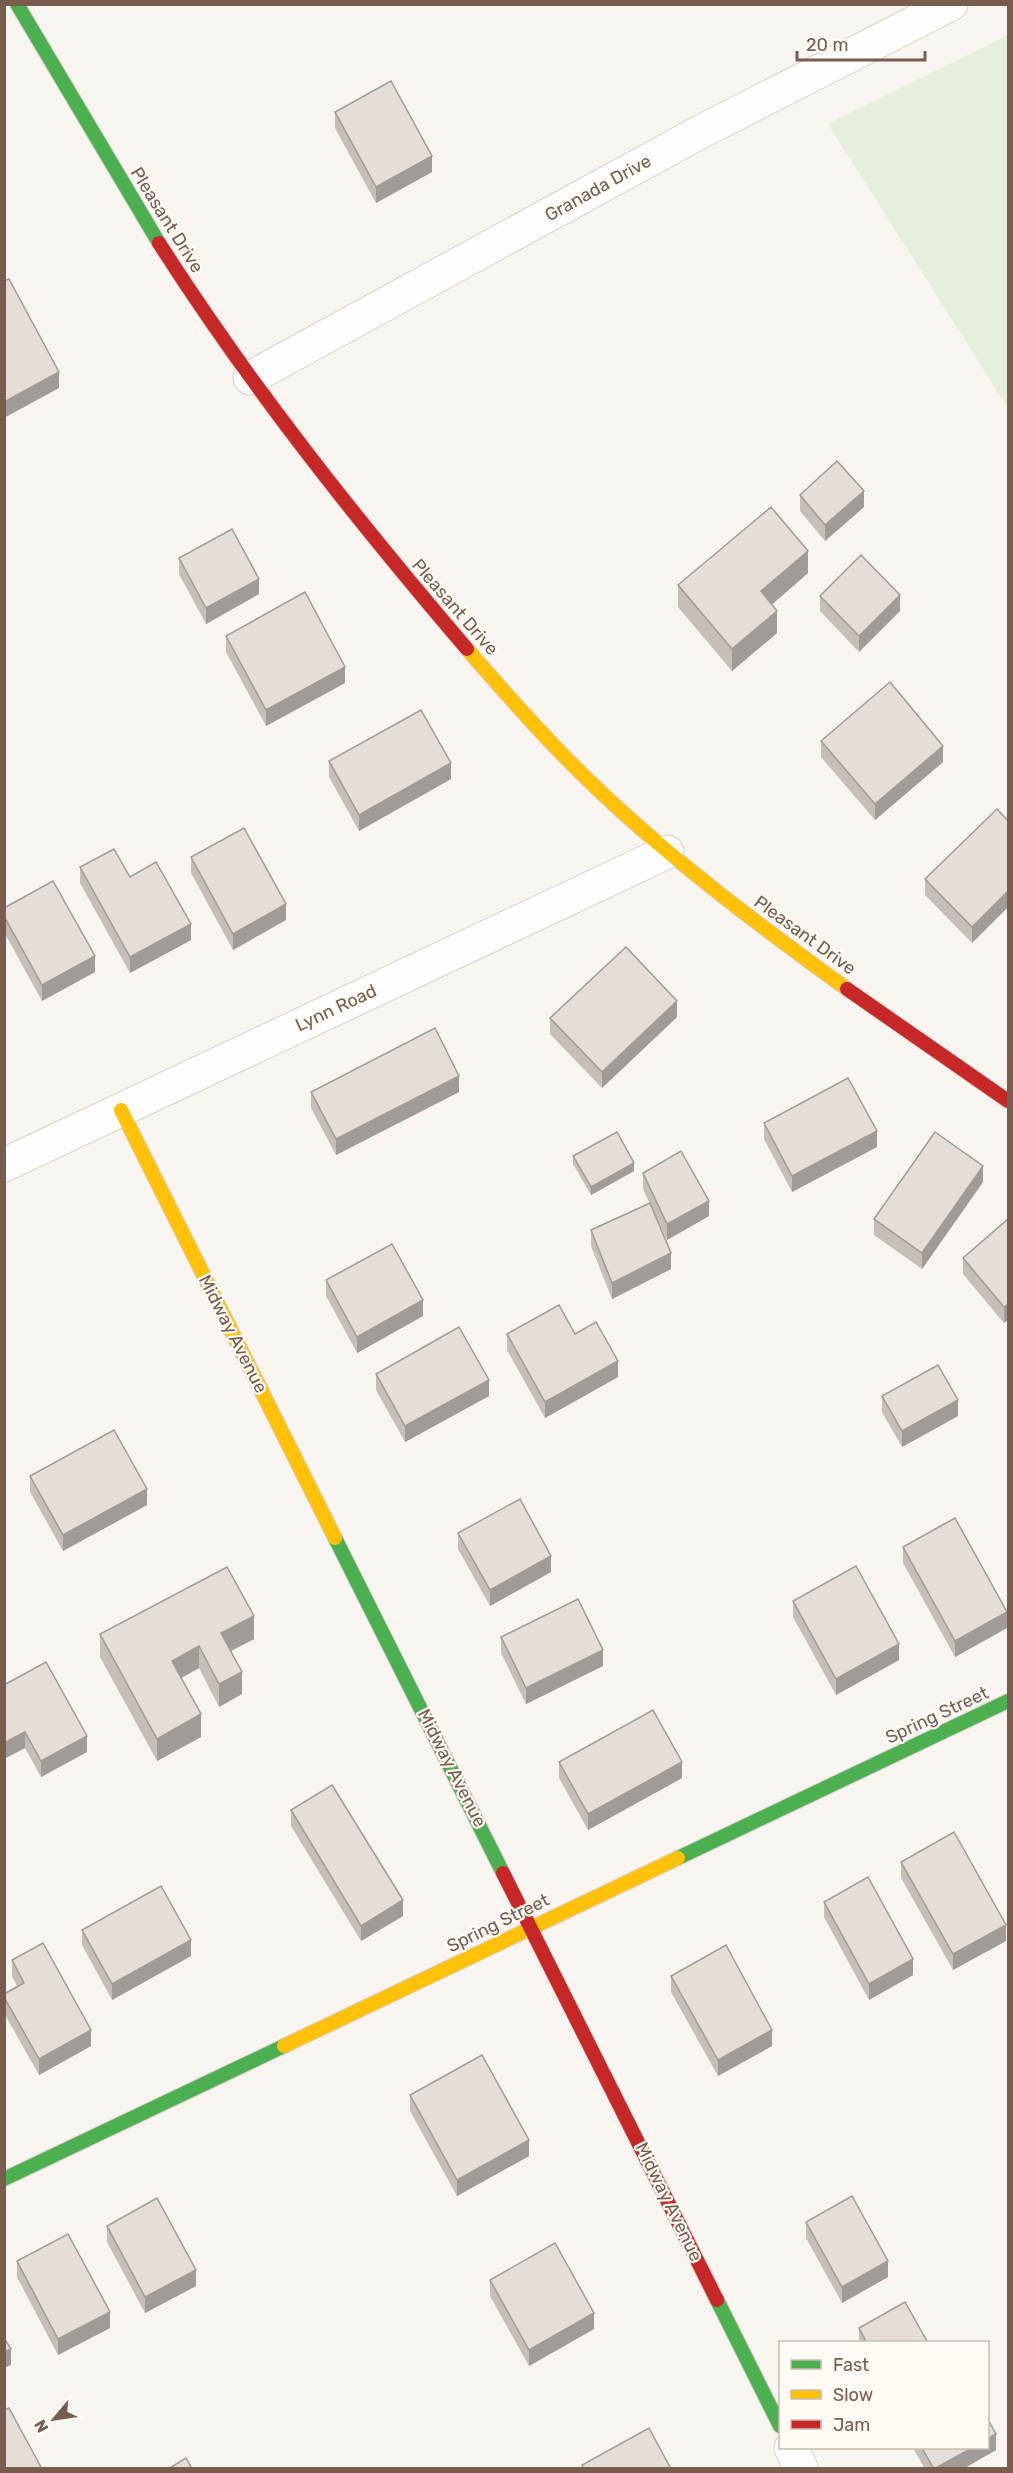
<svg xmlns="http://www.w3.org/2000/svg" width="1013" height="2473" font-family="Rubik,sans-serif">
<rect width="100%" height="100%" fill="#f8f4f0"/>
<polygon fill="#e6efdb" points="1008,35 1008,408 828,124"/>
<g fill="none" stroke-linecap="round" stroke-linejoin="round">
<defs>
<g id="street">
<polyline points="250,378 702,131 951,4"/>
<polyline points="4,1165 667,852"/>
<polyline points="791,2448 801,2468"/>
</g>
<g id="fast">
<polyline points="17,4 159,243"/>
<polyline points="335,1538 503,1873"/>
<polyline points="678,1858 1008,1701"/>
<polyline points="4,2179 284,2046"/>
<polyline points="717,2300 780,2426"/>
</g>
<g id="slow">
<path d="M 467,649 C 505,693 543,736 585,777 C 665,855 756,923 847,989"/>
<polyline points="121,1110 335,1538"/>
<polyline points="284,2046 678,1858"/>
</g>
<g id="jam">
<path d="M 159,243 C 251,387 356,519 467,649"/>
<polyline points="847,989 1008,1101"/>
<polyline points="503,1873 717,2300"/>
</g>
</defs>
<use href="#street" stroke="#d6d0ca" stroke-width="35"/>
<use href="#fast" stroke="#d8d1cc" stroke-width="16"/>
<use href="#slow" stroke="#d8d1cc" stroke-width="16"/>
<use href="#jam" stroke="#d8d1cc" stroke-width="16"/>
<use href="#street" stroke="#fefdfd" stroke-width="33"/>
<use href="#fast" stroke="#4caf50" stroke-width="14"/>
<use href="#slow" stroke="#ffc107" stroke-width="14"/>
<use href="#jam" stroke="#c62828" stroke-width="14"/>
</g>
<g fill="#c5beb9">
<polygon points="335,112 432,172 376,203 335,128"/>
<polygon points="800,495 864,507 825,541 800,511"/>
<polygon points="179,558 259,594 206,624 179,574"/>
<polygon points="808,573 772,604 777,633 732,671 678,607 678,585"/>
<polygon points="820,596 900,611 859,652 820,611"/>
<polygon points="226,636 345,683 266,726 226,652"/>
<polygon points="821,741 943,762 875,820 821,757"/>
<polygon points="329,761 451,779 359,831 329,777"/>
<polygon points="1008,821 1008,907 972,943 925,895 925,879"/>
<polygon points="191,857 286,920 233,950 191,873"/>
<polygon points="80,867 191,940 130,973 80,883"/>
<polygon points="4,908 95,972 42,1001 4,932"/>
<polygon points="677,1017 602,1088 550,1034 550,1018"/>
<polygon points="311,1092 459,1092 336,1155 311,1108"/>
<polygon points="764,1123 877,1147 792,1192 764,1139"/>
<polygon points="573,1156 634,1171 591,1195 573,1164"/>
<polygon points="643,1173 709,1216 667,1240 653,1210 671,1269 612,1299 591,1246 591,1230 650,1204 643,1189"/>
<polygon points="983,1182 922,1269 874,1235 874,1219"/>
<polygon points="1008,1219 1004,1323 963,1274 963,1258"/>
<polygon points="326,1280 423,1316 357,1353 326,1296"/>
<polygon points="507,1334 575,1334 618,1377 545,1418 507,1350"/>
<polygon points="376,1374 489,1396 405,1442 376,1390"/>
<polygon points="882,1396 958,1416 902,1447 882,1412"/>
<polygon points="30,1476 147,1505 63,1551 30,1492"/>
<polygon points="458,1533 551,1572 490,1606 458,1549"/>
<polygon points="903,1547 1007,1628 955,1657 903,1563"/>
<polygon points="793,1601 899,1660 836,1695 793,1617"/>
<polygon points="100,1634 254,1639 231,1651 242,1694 219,1707 199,1668 181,1678 201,1737 157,1761 100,1657"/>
<polygon points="501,1637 603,1666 526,1704 501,1653"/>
<polygon points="4,1685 87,1752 41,1777 25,1748 4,1759"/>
<polygon points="559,1762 682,1778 588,1830 559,1778"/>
<polygon points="291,1810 403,1916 361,1941 291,1826"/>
<polygon points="901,1862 1006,1941 953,1970 901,1878"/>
<polygon points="824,1902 913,1975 869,2000 824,1917"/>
<polygon points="82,1930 191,1956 112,2000 82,1945"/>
<polygon points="12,1960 91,2046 39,2075 4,2013 4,1994 17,1986 12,1976"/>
<polygon points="671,1976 772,2046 718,2076 671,1992"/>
<polygon points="410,2095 529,2156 457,2196 410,2111"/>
<polygon points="806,2222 888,2277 842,2303 806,2238"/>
<polygon points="107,2226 196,2286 145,2313 107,2242"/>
<polygon points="17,2261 110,2328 58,2355 17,2277"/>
<polygon points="490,2280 594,2329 529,2366 490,2296"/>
<polygon points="859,2328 928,2343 859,2343"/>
<polygon points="913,2448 987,2448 996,2450 963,2469 925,2469"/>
</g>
<g fill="#a09b96">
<polygon points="432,156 432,172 376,203 376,187"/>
<polygon points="59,372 59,388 4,418 4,402"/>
<polygon points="864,491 864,507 825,541 825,525"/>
<polygon points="808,551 808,573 761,614 761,591"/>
<polygon points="259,579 259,594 206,624 206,608"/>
<polygon points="900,595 900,611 859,652 859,636"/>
<polygon points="777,611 777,633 732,671 732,649"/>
<polygon points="345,667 345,683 266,726 266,710"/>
<polygon points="943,746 943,762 875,820 875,804"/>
<polygon points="451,763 451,779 359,831 359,815"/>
<polygon points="1008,891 1008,907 972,943 972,927"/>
<polygon points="286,904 286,920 233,950 233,934"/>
<polygon points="191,924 191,940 130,973 130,957"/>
<polygon points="95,956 95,972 42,1001 42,985"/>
<polygon points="677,1001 677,1017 602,1088 602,1072"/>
<polygon points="459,1076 459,1092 336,1155 336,1139"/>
<polygon points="877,1131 877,1147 792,1192 792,1176"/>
<polygon points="634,1163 634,1171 591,1195 591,1187"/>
<polygon points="983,1166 983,1182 922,1269 922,1253"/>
<polygon points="709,1201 709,1216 667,1240 667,1224"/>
<polygon points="671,1253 671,1269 612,1299 612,1283"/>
<polygon points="423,1300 423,1316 357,1353 357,1337"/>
<polygon points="1008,1304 1008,1320 1004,1323 1004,1307"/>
<polygon points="618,1361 618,1377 545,1418 545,1402"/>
<polygon points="489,1380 489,1396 405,1442 405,1426"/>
<polygon points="958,1400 958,1416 902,1447 902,1431"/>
<polygon points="147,1489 147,1505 63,1551 63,1535"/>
<polygon points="551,1556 551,1572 490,1606 490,1590"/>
<polygon points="1007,1612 1007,1628 955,1657 955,1641"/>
<polygon points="254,1616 254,1639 221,1656 221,1633"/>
<polygon points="899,1644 899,1660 836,1695 836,1679"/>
<polygon points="199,1646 199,1668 172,1683 172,1661"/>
<polygon points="603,1650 603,1666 526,1704 526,1688"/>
<polygon points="242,1672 242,1694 219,1707 219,1684"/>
<polygon points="201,1714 201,1737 157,1761 157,1739"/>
<polygon points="25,1732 25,1748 4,1759 4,1743"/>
<polygon points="87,1736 87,1752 41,1777 41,1761"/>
<polygon points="682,1762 682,1778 588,1830 588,1814"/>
<polygon points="403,1900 403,1916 361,1941 361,1926"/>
<polygon points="1006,1925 1006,1941 953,1970 953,1954"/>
<polygon points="191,1940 191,1956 112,2000 112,1984"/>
<polygon points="913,1959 913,1975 869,2000 869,1984"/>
<polygon points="91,2030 91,2046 39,2075 39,2059"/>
<polygon points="772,2030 772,2046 718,2076 718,2060"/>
<polygon points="6,2069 6,2085 4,2086 4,2070"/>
<polygon points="529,2140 529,2156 457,2196 457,2180"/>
<polygon points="888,2261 888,2277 842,2303 842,2287"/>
<polygon points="196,2270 196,2286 145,2313 145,2297"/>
<polygon points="110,2312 110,2328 58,2355 58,2339"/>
<polygon points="594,2313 594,2329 529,2366 529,2350"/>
<polygon points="11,2349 11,2365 4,2368 4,2352"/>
<polygon points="996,2434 996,2450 963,2469 934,2469 972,2448 987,2448 987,2439"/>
</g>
<g fill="#e5ddd7" stroke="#a09b96" stroke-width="1.5">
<polygon points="391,81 432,156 376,187 335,112"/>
<polygon points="9,279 59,372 4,402 4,281"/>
<polygon points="837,461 864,491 825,525 800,495"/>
<polygon points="771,507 808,551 761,591 777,611 732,649 678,585"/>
<polygon points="232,529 259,579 206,608 179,558"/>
<polygon points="861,555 900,595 859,636 820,596"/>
<polygon points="305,592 345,667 266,710 226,636"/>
<polygon points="890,682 943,746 875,804 821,741"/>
<polygon points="421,710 451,763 359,815 329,761"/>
<polygon points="997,809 1008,821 1008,891 972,927 925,879"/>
<polygon points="244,828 286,904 233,934 191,857"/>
<polygon points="114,849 130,877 156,862 191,924 130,957 80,867"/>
<polygon points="53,881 95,956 42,985 4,916 4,908"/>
<polygon points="626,947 677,1001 602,1072 550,1018"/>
<polygon points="435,1028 459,1076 336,1139 311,1092"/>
<polygon points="848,1078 877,1131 792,1176 764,1123"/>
<polygon points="617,1132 634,1163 591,1187 573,1156"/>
<polygon points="935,1132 983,1166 922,1253 874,1219"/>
<polygon points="681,1151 709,1201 667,1224 643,1173"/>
<polygon points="650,1203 671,1253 612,1283 591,1230"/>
<polygon points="1008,1219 1008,1304 1004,1307 963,1258"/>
<polygon points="392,1244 423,1300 357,1337 326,1280"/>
<polygon points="559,1305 575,1334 596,1322 618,1361 545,1402 507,1334"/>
<polygon points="459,1327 489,1380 405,1426 376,1374"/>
<polygon points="938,1365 958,1400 902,1431 882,1396"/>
<polygon points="114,1430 147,1489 63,1535 30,1476"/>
<polygon points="520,1499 551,1556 490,1590 458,1533"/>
<polygon points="955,1518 1007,1612 955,1641 903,1547"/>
<polygon points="856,1566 899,1644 836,1679 793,1601"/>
<polygon points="227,1567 254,1616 221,1633 242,1672 219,1684 199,1646 172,1661 201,1714 157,1739 100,1634"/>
<polygon points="578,1599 603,1650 526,1688 501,1637"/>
<polygon points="46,1662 87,1736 41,1761 25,1732 4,1743 4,1685"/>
<polygon points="653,1710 682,1762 588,1814 559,1762"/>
<polygon points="332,1785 403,1900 361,1926 291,1810"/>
<polygon points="954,1832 1006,1925 953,1954 901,1862"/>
<polygon points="868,1877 913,1959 869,1984 824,1902"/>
<polygon points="161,1886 191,1940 112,1984 82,1930"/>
<polygon points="43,1943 91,2030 39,2059 4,1997 4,1994 24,1983 12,1960"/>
<polygon points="726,1945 772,2030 718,2060 671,1976"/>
<polygon points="482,2055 529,2140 457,2180 410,2095"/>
<polygon points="852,2196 888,2261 842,2287 806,2222"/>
<polygon points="157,2198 196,2270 145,2297 107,2226"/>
<polygon points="68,2234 110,2312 58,2339 17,2261"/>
<polygon points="555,2243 594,2313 529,2350 490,2280"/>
<polygon points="905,2302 928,2343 867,2343 859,2328"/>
<polygon points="4,2338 11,2349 4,2352"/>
<polygon points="9,2408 42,2469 4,2469 4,2410"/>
<polygon points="987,2418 996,2434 987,2439"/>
<polygon points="649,2428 671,2469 584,2469 582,2465"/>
<polygon points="922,2448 972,2448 934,2469"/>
<polygon points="186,2458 192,2469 168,2469"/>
</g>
<g text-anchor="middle" stroke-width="4.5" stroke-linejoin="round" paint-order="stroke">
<g font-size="18" fill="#785c4e" stroke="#fffaf3">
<text transform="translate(598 188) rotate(-29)" y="6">Granada Drive</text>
<text transform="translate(167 220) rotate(58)" y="6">Pleasant Drive</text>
<text transform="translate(455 607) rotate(49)" y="6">Pleasant Drive</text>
<text transform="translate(805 935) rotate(36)" y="6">Pleasant Drive</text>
<text transform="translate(336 1008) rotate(-25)" y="6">Lynn Road</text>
<text transform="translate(233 1334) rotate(63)" y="6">Midway Avenue</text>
<text transform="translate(937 1715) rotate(-25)" y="6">Spring Street</text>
<text transform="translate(452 1768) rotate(63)" y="6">Midway Avenue</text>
<text transform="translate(498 1923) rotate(-26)" y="6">Spring Street</text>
<text transform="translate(669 2202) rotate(64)" y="6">Midway Avenue</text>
</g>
</g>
<rect width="1013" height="2473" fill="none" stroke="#785c4e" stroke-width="12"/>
<rect x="779" y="2341" width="210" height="108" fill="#fffaf3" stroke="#c9bbb1" stroke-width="1.5"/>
<rect x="791" y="2360" width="30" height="9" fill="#4caf50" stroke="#c9bbb1" stroke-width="1.5"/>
<text x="833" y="2371" font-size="18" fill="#785c4e">Fast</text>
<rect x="791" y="2390" width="30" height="9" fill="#ffc107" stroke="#c9bbb1" stroke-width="1.5"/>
<text x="833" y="2401" font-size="18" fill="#785c4e">Slow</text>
<rect x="791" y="2420" width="30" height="9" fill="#c62828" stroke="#c9bbb1" stroke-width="1.5"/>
<text x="833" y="2431" font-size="18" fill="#785c4e">Jam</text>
<g transform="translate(54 2419) rotate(241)" stroke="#fffaf3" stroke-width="4.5" paint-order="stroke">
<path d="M0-4.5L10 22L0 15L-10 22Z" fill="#785c4e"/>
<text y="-9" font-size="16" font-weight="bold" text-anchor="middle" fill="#785c4e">N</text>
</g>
<path d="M797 51v9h128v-9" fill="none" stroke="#785c4e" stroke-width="3"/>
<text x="806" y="51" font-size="18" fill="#785c4e" stroke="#fffaf3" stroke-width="4.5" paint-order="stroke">20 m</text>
</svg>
